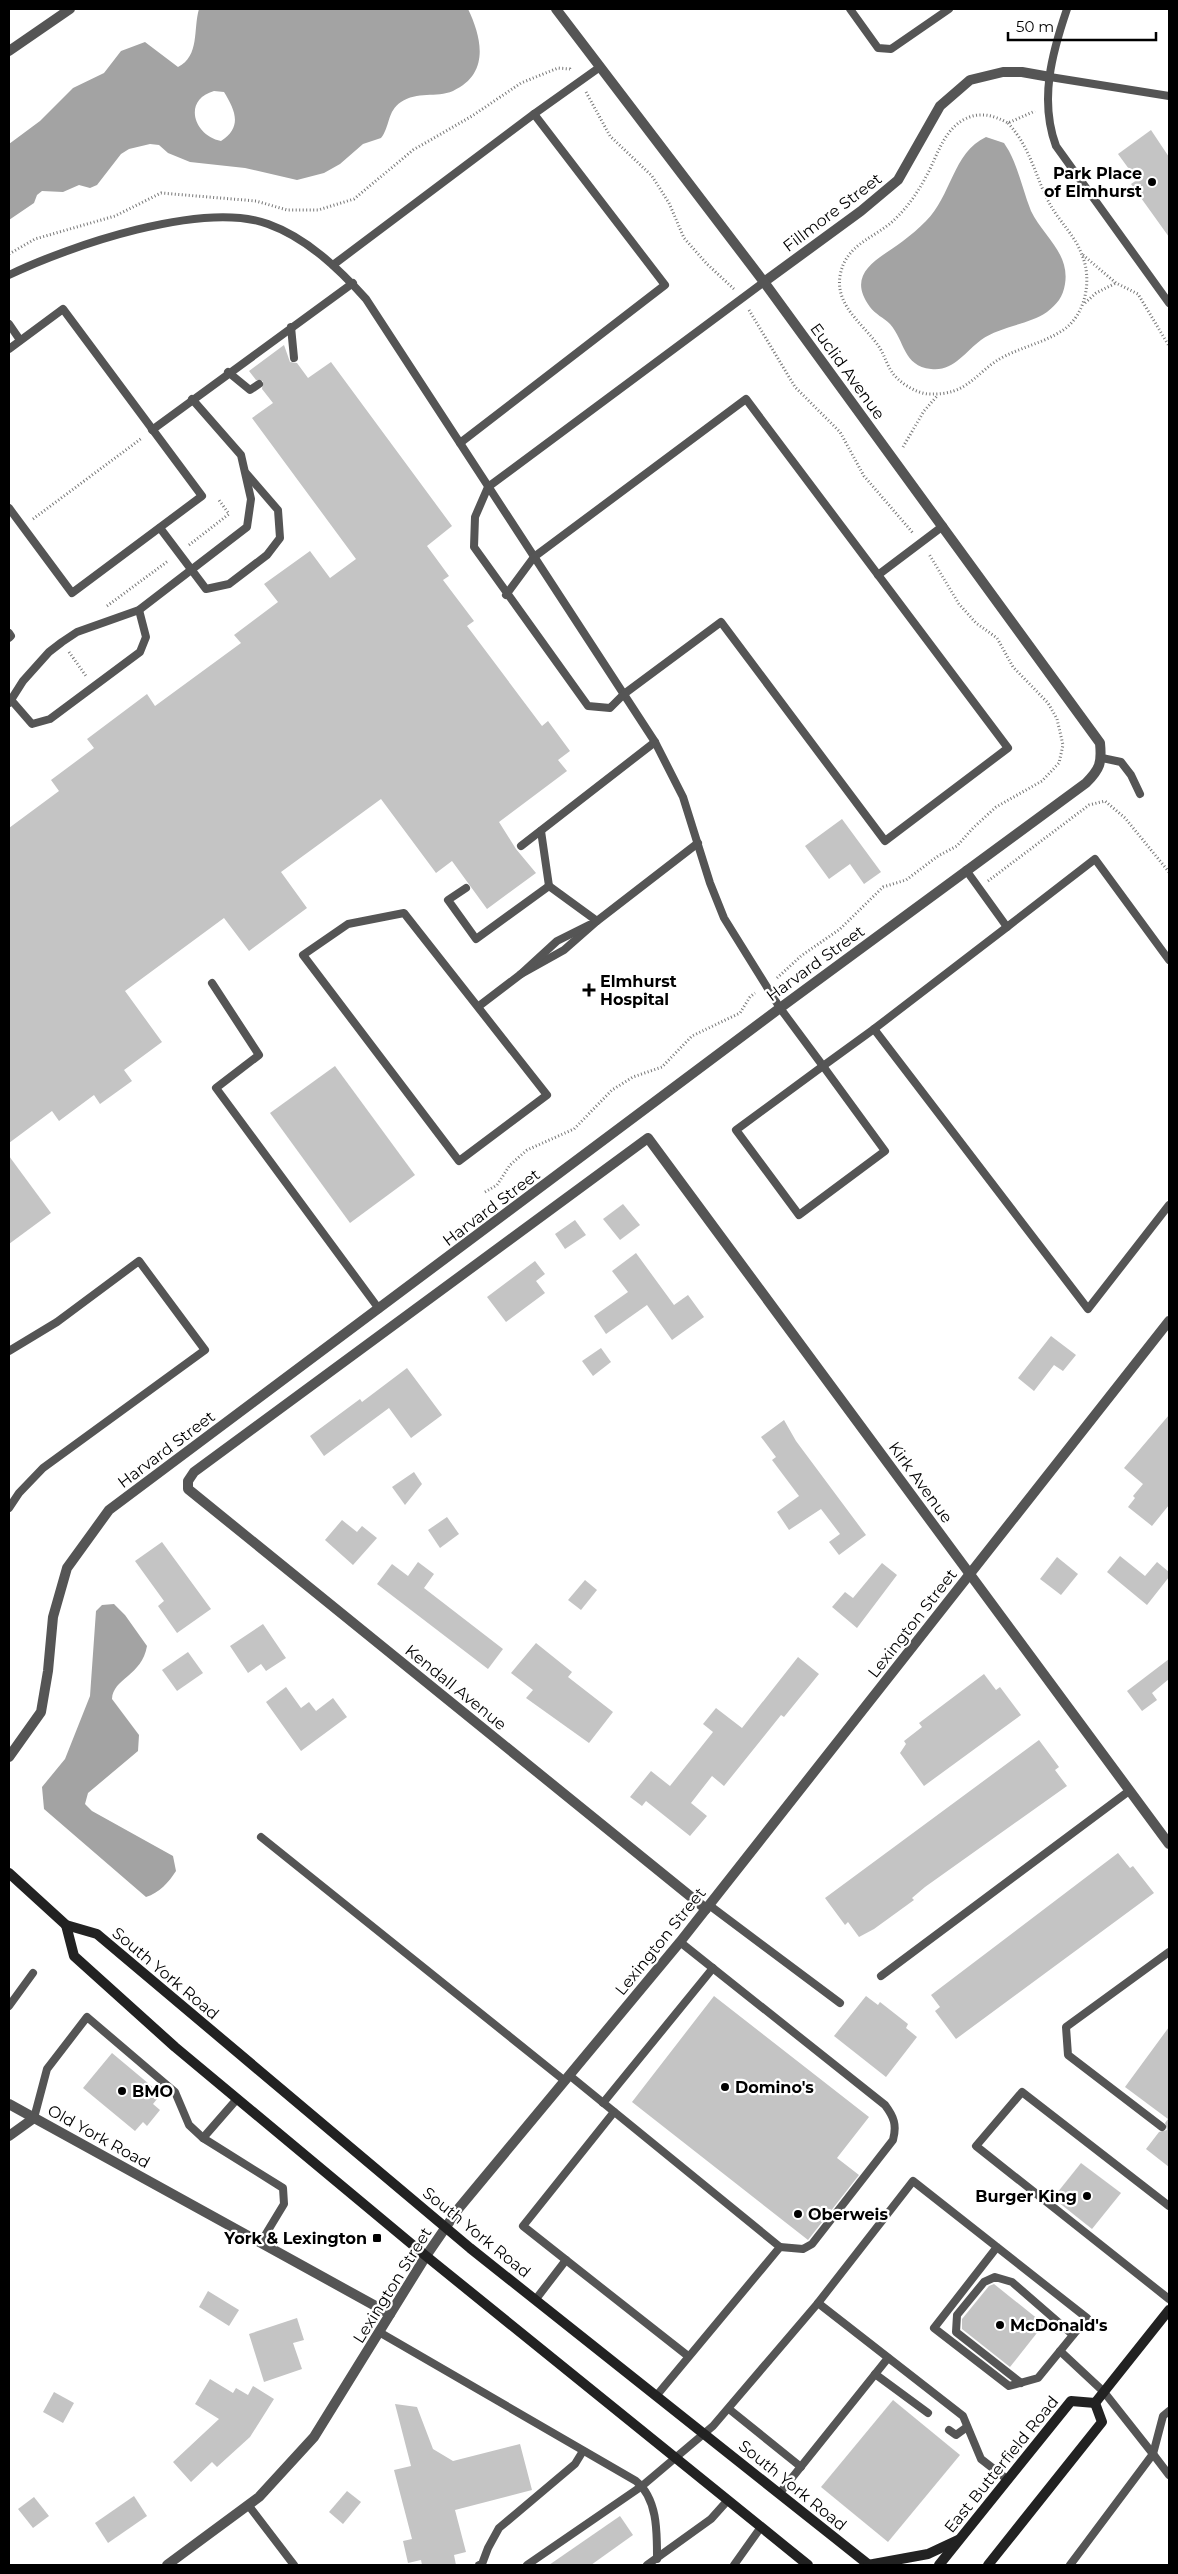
<svg xmlns="http://www.w3.org/2000/svg" width="1178" height="2574" font-family="Montserrat,sans-serif">
<rect width="100%" height="100%" fill="#fff"/>
<g fill="#a3a3a3" fill-rule="evenodd">
<path d="M 199,9 L 468,9 C 482,38 490,74 453,91 C 436,98 417,91 401,102 C 387,111 390,127 381,138 L 363,144 L 340,164 L 324,173 L 297,180 L 245,168 L 190,162 L 168,153 L 159,145 L 150,144 L 129,149 L 121,154 L 97,185 L 90,188 L 79,185 L 63,192 L 42,191 L 37,195 L 34,203 L 9,220 L 9,144 L 40,121 L 73,88 L 104,73 L 121,51 L 145,42 L 178,67 C 200,56 193,29 199,9 ZM 214,91 L 224,92 C 235,110 243,127 221,141 C 194,136 182,100 214,91 Z"/>
<path d="M 986,137 L 1004,143 L 1009,151 C 1019,170 1023,191 1031,211 C 1043,236 1070,253 1065,284 C 1063,297 1057,304 1047,312 C 1028,325 1000,326 981,340 C 965,352 953,372 931,369 C 903,366 905,341 890,324 C 884,318 875,314 870,307 C 844,272 881,258 903,241 C 911,235 919,228 926,221 C 951,197 953,152 986,137 Z"/>
<path d="M 114,1604 L 125,1615 L 147,1646 C 142,1676 113,1678 112,1699 L 139,1735 L 138,1751 L 88,1793 L 85,1804 L 92,1811 L 173,1856 L 176,1871 C 169,1882 159,1893 146,1897 L 44,1809 L 42,1787 L 65,1759 L 90,1696 L 96,1611 L 102,1605 Z"/>
</g>
<g fill="#c4c4c4">
<polygon points="1151,130 1169,157 1169,237 1131,184 1137,180 1118,154"/>
<polygon points="284,345 290,362 297,363 308,378 331,362 452,526 427,546 449,576 443,580 474,621 467,626 542,726 548,721 570,751 558,760 567,771 499,822 516,849 536,873 487,909 452,861 436,873 381,799 281,872 307,908 249,951 224,918 125,991 162,1042 124,1070 132,1081 100,1104 94,1095 59,1121 52,1111 9,1143 9,828 59,791 51,780 94,748 87,739 147,694 155,706 241,643 234,635 278,602 264,584 310,551 330,578 356,559 252,418 273,403 262,389 263,381 256,380 249,371"/>
<polygon points="842,819 881,872 864,884 850,864 829,879 805,846"/>
<polygon points="335,1066 415,1175 350,1223 270,1113"/>
<polygon points="9,1156 51,1213 9,1244"/>
<polygon points="623,1204 640,1225 620,1240 603,1219"/>
<polygon points="575,1220 586,1235 565,1249 555,1234"/>
<polygon points="636,1253 674,1305 688,1295 704,1317 672,1340 647,1305 606,1334 594,1316 628,1292 612,1271"/>
<polygon points="535,1261 545,1274 536,1281 545,1293 506,1322 487,1297"/>
<polygon points="1051,1336 1076,1355 1063,1371 1054,1365 1034,1391 1018,1378"/>
<polygon points="601,1348 611,1362 593,1376 582,1361"/>
<polygon points="407,1368 442,1415 411,1438 389,1408 324,1456 310,1436 360,1399 362,1402"/>
<polygon points="1169,1415 1169,1505 1152,1526 1128,1507 1135,1498 1133,1496 1143,1484 1124,1468"/>
<polygon points="784,1420 796,1441 866,1535 839,1555 829,1542 840,1534 821,1509 789,1530 777,1512 799,1496 772,1460 776,1457 761,1437"/>
<polygon points="414,1472 422,1484 405,1505 392,1487"/>
<polygon points="447,1517 459,1534 440,1548 428,1530"/>
<polygon points="342,1520 357,1532 362,1526 377,1538 353,1565 325,1540"/>
<polygon points="162,1542 211,1609 177,1633 158,1606 164,1601 135,1561"/>
<polygon points="1120,1556 1145,1576 1157,1562 1169,1572 1169,1577 1147,1605 1107,1572"/>
<polygon points="1057,1557 1078,1574 1061,1595 1040,1579"/>
<polygon points="418,1562 434,1574 424,1588 503,1649 488,1669 377,1584 392,1564 408,1576"/>
<polygon points="882,1563 897,1575 857,1628 832,1607 845,1592 853,1598"/>
<polygon points="585,1580 597,1590 581,1610 568,1600"/>
<polygon points="263,1624 286,1658 266,1671 261,1664 248,1673 230,1646"/>
<polygon points="536,1643 572,1672 568,1677 613,1712 589,1743 526,1698 533,1690 511,1673"/>
<polygon points="188,1652 203,1673 177,1691 162,1670"/>
<polygon points="798,1657 819,1674 784,1717 781,1715 724,1786 712,1776 691,1803 707,1816 690,1836 646,1801 642,1806 630,1797 651,1771 670,1786 713,1732 703,1724 716,1708 742,1728"/>
<polygon points="1169,1659 1169,1679 1152,1693 1157,1700 1142,1711 1127,1691"/>
<polygon points="984,1674 996,1690 1000,1687 1021,1715 924,1786 900,1753 906,1744 904,1741 922,1727 919,1723"/>
<polygon points="286,1687 301,1708 309,1702 316,1711 333,1698 347,1717 301,1751 266,1702"/>
<polygon points="1039,1740 1059,1767 1055,1770 1067,1786 925,1887 912,1898 914,1900 874,1929 859,1937 848,1922 845,1925 825,1898"/>
<polygon points="1118,1853 1130,1868 1133,1866 1154,1893 956,2039 935,2011 940,2007 931,1995"/>
<polygon points="714,1996 869,2117 837,2158 859,2175 808,2240 632,2102"/>
<polygon points="866,1996 878,2005 880,2002 908,2024 906,2028 917,2037 886,2077 834,2036"/>
<polygon points="1169,2027 1169,2167 1146,2149 1159,2132 1167,2130 1165,2123 1168,2119 1125,2087"/>
<polygon points="112,2053 161,2094 153,2104 160,2110 147,2126 143,2122 135,2131 83,2088"/>
<polygon points="1081,2163 1121,2193 1092,2229 1053,2198"/>
<polygon points="994,2284 1044,2324 1010,2367 962,2329 962,2319 989,2286"/>
<polygon points="208,2291 239,2310 229,2326 199,2307"/>
<polygon points="297,2318 304,2340 293,2343 302,2369 264,2382 249,2334"/>
<polygon points="210,2379 233,2393 236,2388 248,2395 253,2386 274,2399 250,2437 217,2467 212,2462 191,2482 173,2462 219,2419 195,2404"/>
<polygon points="54,2392 74,2403 63,2423 43,2412"/>
<polygon points="893,2400 960,2455 888,2542 821,2487"/>
<polygon points="395,2404 417,2407 433,2449 453,2461 520,2444 532,2490 455,2510 466,2552 454,2555 456,2565 422,2565 421,2560 408,2563 403,2541 412,2539 394,2470 411,2466"/>
<polygon points="347,2491 361,2502 343,2524 329,2512"/>
<polygon points="134,2496 147,2516 108,2543 95,2523"/>
<polygon points="34,2497 49,2516 33,2528 18,2509"/>
<polygon points="620,2516 633,2535 591,2565 549,2565"/>
</g>
<g fill="none" stroke-linecap="round" stroke-linejoin="round">
<g stroke="#777" stroke-width="3" stroke-dasharray="1 2.5" stroke-linecap="butt">
<polyline points="586,92 610,136 652,176 669,203 684,238 707,264 734,289"/>
<path d="M 1008,123 C 1034,152 1035,181 1054,211 C 1063,225 1076,238 1082,255 C 1093,281 1085,318 1060,332 C 1042,343 1023,347 1005,356 C 975,371 970,396 928,394 C 916,393 898,382 892,372 C 887,365 885,357 881,350 C 867,326 835,308 840,276 C 846,241 879,238 899,215 C 912,202 922,185 930,169 C 939,150 945,131 963,120 C 979,111 993,115 1008,123 L 1035,111"/>
<polyline points="9,254 35,239 115,216 161,193 256,201 287,210 318,210 354,199 413,150 472,116 521,83 558,68 570,69 571,71"/>
<polyline points="1083,255 1116,283 1138,294 1169,346"/>
<polyline points="1085,303 1096,293 1116,283"/>
<polyline points="749,310 795,387 840,432 864,476 913,533"/>
<polyline points="903,447 924,411 938,395"/>
<polyline points="33,519 142,438"/>
<polyline points="189,545 229,514 219,500"/>
<polyline points="107,606 168,561"/>
<polyline points="69,652 86,676"/>
<polyline points="988,881 1089,805 1105,801 1125,818 1169,872"/>
<polyline points="777,978 801,956 840,929 883,887 906,880 938,856 957,846 973,828 996,807 1042,781 1059,763 1063,745 1057,719 1048,703 1013,667 997,638 976,623 959,604 929,554"/>
<polyline points="485,1192 497,1185 510,1165 527,1150 574,1129 612,1090 633,1077 662,1067 692,1036 740,1013 750,997 755,993"/>
</g>
<g stroke="#555" stroke-width="8">
<polyline points="850,9 878,48 891,49 949,9"/>
<path d="M 1067,9 C 1052,53 1039,100 1056,146 L 1169,303"/>
<polyline points="1050,77 1169,96"/>
<polyline points="534,114 600,67"/>
<polyline points="333,265 534,114 665,285 460,443"/>
<path d="M 9,275 C 69,246 203,200 268,224 C 307,238 339,269 366,299 L 655,742 L 683,797 L 710,883 L 724,918 L 780,1008 L 823,1066 L 874,1029 L 1088,1309 L 1169,1205"/>
<polyline points="9,324 20,340"/>
<polyline points="291,327 294,358"/>
<polyline points="9,349 63,309 202,496 72,593 9,508"/>
<polyline points="228,372 250,390 259,384"/>
<polyline points="152,430 353,283"/>
<polyline points="160,528 206,589 229,584 267,555 280,538 278,510 246,473"/>
<polyline points="878,575 943,526"/>
<polyline points="506,595 534,557 746,399 1008,748 885,841 721,622 624,694 610,708 588,706 474,547 475,517 488,487 764,282"/>
<polyline points="9,633 11,636 9,638"/>
<polyline points="12,701 32,724 50,719 140,652 146,637 139,610"/>
<polyline points="9,703 23,681 49,652 62,642 77,632 139,610 247,527 251,499 241,455 192,399"/>
<polyline points="1102,758 1121,762 1131,775 1140,794"/>
<polyline points="541,831 549,886"/>
<polyline points="521,846 655,742"/>
<polyline points="966,870 1007,927 1095,859 1169,960"/>
<polyline points="466,888 448,900 476,939 549,886 597,921"/>
<polygon points="404,913 547,1095 459,1161 303,955 348,924"/>
<polyline points="521,974 564,950 597,921 698,843"/>
<polyline points="212,983 259,1055 216,1088 379,1309"/>
<polyline points="479,1006 521,974 557,941 589,925"/>
<polyline points="874,1029 1007,927"/>
<polygon points="823,1066 885,1151 799,1215 736,1130"/>
<polyline points="9,1351 57,1322 139,1261 205,1350 43,1468 19,1493 9,1508"/>
<polyline points="261,1837 565,2081"/>
<polyline points="709,1905 840,2003"/>
<path d="M 680,1942 L 885,2105 C 894,2117 897,2125 893,2140 L 812,2244 L 803,2249 L 780,2247"/>
<polyline points="881,1976 1129,1791"/>
<polyline points="9,2006 33,1973"/>
<polyline points="569,2075 780,2247 657,2395"/>
<polyline points="237,2099 203,2138 283,2188 284,2204 261,2242"/>
<polyline points="603,2103 713,1968"/>
<polyline points="34,2118 47,2069 87,2017 175,2092 189,2125 203,2138"/>
<polyline points="1162,2127 1068,2055 1066,2027 1169,1952"/>
<polyline points="1169,2206 1022,2092 976,2146 1169,2299"/>
<polyline points="566,2260 523,2226 614,2112"/>
<polyline points="536,2299 566,2260 688,2356"/>
<polyline points="818,2303 963,2416 981,2459 1008,2480"/>
<path d="M 379,2332 L 636,2481 C 658,2499 657,2533 657,2559"/>
<polyline points="1060,2351 1104,2392 1153,2454"/>
<polyline points="875,2374 928,2413"/>
<polyline points="1021,2383 956,2332 957,2315 984,2282 995,2277 1012,2282 1073,2335"/>
<polyline points="729,2409 801,2467"/>
<polyline points="949,2430 956,2435 967,2427"/>
<polyline points="1153,2454 1163,2416 1169,2411"/>
<polyline points="779,2494 888,2358"/>
<polyline points="249,2506 294,2565"/>
<polyline points="479,2565 482,2564 488,2548 499,2528 575,2464 583,2451"/>
<polyline points="527,2565 642,2486 713,2426 818,2303 913,2181 1087,2318 1038,2378 1009,2386 934,2328 997,2247"/>
<polyline points="647,2565 711,2519 728,2500"/>
<polyline points="734,2565 761,2527"/>
<polyline points="1070,2565 1153,2454 1169,2475"/>
</g>
<g stroke="#555" stroke-width="10">
<polyline points="764,282 861,211 898,180 940,106 970,80 1003,72 1022,72 1050,77"/>
<path d="M 9,1757 L 41,1712 L 48,1671 L 53,1617 L 67,1568 L 109,1510 L 780,1008 L 1086,783 C 1100,769 1102,763 1100,743 L 764,282 L 556,9"/>
<polyline points="706,1909 188,1489 188,1481 194,1472 648,1138 1169,1844"/>
<polyline points="9,2104 390,2314"/>
<polyline points="9,2136 34,2118"/>
<polyline points="167,2565 259,2497 314,2437 426,2256 459,2208 680,1942 1169,1321"/>
</g>
<polyline stroke="#555" stroke-width="10" points="9,51 70,9"/>
<g stroke="#222" stroke-width="10">
<polyline points="9,1873 66,1925 97,1934 470,2248 869,2565"/>
<polyline points="66,1925 74,1956 175,2047 426,2256 808,2565"/>
<polyline points="1095,2403 1169,2310"/>
<polyline points="868,2565 928,2554 958,2540"/>
<polyline points="939,2565 1071,2401 1095,2403"/>
<polyline points="988,2565 1102,2422 1095,2403"/>
</g>
</g>
<g fill="#000" stroke="#fff" stroke-width="2">
<circle cx="1152" cy="182" r="5"/>
<path d="M586.5 982.5h5v5h5v5h-5v5h-5v-5h-5v-5h5z"/>
<circle cx="725" cy="2087" r="5"/>
<circle cx="122" cy="2091" r="5"/>
<circle cx="1087" cy="2196" r="5"/>
<circle cx="798" cy="2214" r="5"/>
<rect x="372" y="2233" width="10" height="10" rx="2.5"/>
<circle cx="1000" cy="2325" r="5"/>
</g>
<g text-anchor="middle" stroke-width="4.5" stroke-linejoin="round" paint-order="stroke">
<g font-size="16" font-weight="bold" fill="#000" stroke="#fff" text-anchor="start">
<text x="1142" y="179" text-anchor="end">Park Place<tspan x="1142" dy="18">of Elmhurst</tspan></text>
<text x="600" y="987">Elmhurst<tspan x="600" dy="18">Hospital</tspan></text>
<text x="735" y="2093">Domino's</text>
<text x="132" y="2097">BMO</text>
<text x="1077" y="2202" text-anchor="end">Burger King</text>
<text x="808" y="2220">Oberweis</text>
<text x="367" y="2244" text-anchor="end">York &amp; Lexington</text>
<text x="1010" y="2331">McDonald's</text>
</g>
<g font-size="16" fill="#000" stroke="#fff">
<text transform="translate(832 212) rotate(-37)" y="6">Fillmore Street</text>
<text transform="translate(848 371) rotate(54)" y="6">Euclid Avenue</text>
<text transform="translate(815 963) rotate(-36)" y="6">Harvard Street</text>
<text transform="translate(491 1207) rotate(-37)" y="6">Harvard Street</text>
<text transform="translate(166 1449) rotate(-37)" y="6">Harvard Street</text>
<text transform="translate(921 1482) rotate(54)" y="6">Kirk Avenue</text>
<text transform="translate(912 1623) rotate(-52)" y="6">Lexington Street</text>
<text transform="translate(456 1687) rotate(39)" y="6">Kendall Avenue</text>
<text transform="translate(660 1941) rotate(-51)" y="6">Lexington Street</text>
<text transform="translate(166 1973) rotate(40)" y="6">South York Road</text>
<text transform="translate(99 2136) rotate(29)" y="6">Old York Road</text>
<text transform="translate(477 2232) rotate(39)" y="6">South York Road</text>
<text transform="translate(392 2285) rotate(-58)" y="6">Lexington Street</text>
<text transform="translate(1001 2464) rotate(-51)" y="6">East Butterfield Road</text>
<text transform="translate(793 2485) rotate(39)" y="6">South York Road</text>
</g>
</g>
<rect width="1178" height="2574" fill="none" stroke="#000000" stroke-width="20"/>
<path d="M1008 32v8h148v-8" fill="none" stroke="#000000" stroke-width="2.5"/>
<text x="1016" y="32" font-size="15" fill="#000000" stroke="#ffffff" stroke-width="4" paint-order="stroke">50 m</text>
</svg>
